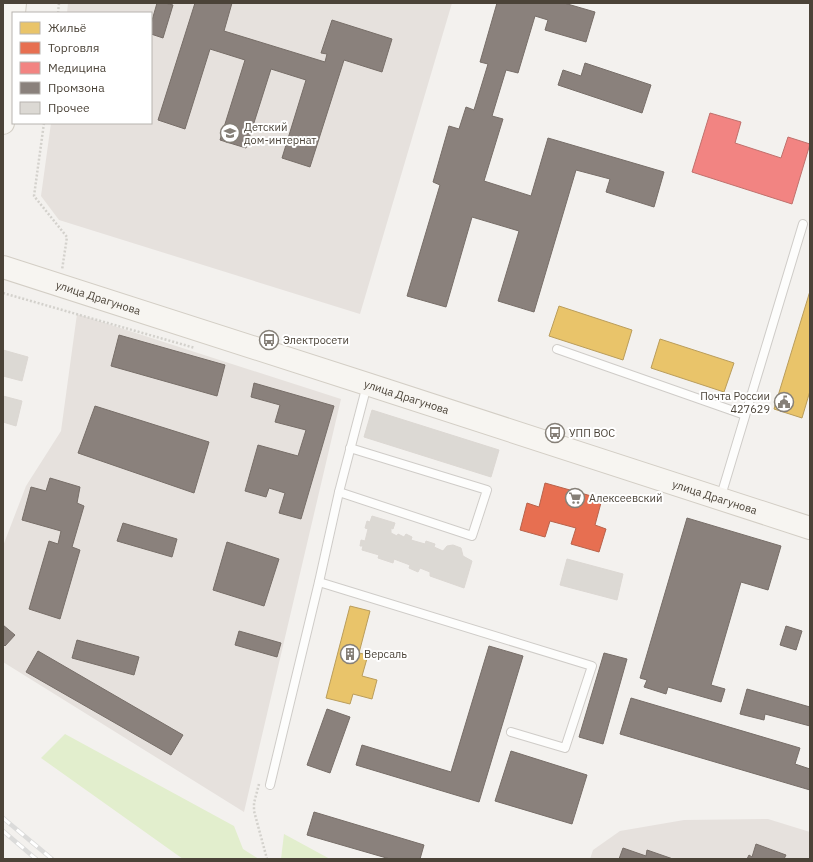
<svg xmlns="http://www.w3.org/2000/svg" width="813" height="862" font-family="'IBM Plex Sans',sans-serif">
<rect width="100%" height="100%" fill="#f3f1ee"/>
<g fill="#e6e1dd">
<polygon points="68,3 452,3 360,314 59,220 41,196 51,123 151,123 151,13 67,13"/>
<polygon points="77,314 341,399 244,812 3,662 3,546 26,486 61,431"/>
<polygon points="768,819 810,832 810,859 590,859 593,850 620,831 684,820"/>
</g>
<g fill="#e2eecd">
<polygon points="65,734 234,826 243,849 259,859 183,859 41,758"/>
<polygon points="284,834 330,859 281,859"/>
</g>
<g fill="#e9c46a" stroke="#ba9d5b">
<polygon points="810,291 810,391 802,418 774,409"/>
<polygon points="559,306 632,330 623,360 549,336"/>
<polygon points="660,339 734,363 724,392 651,368"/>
<polygon points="350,606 370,611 359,653 368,655 362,676 377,680 372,699 353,694 350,704 326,698"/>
</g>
<polygon fill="#e76f51" stroke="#b8624a" points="545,483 602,499 595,525 606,529 599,552 571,544 576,528 550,521 545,537 520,530 527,503 539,507"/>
<polygon fill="#f28482" stroke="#c0706c" points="710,113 741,122 735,143 781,158 788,137 810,144 792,204 692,172"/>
<g fill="#8a817c" stroke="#776e68">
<polygon points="157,3 165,3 173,5 163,38 151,34 151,24"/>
<polygon points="195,3 232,3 224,31 325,62 327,54 321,53 332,20 392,39 382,72 344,60 310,167 282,158 306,80 271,69 246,148 220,140 245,60 210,49 185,129 158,120"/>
<polygon points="497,3 564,3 595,12 586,42 545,30 548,20 535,16 518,73 506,70 492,116 503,119 484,181 531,196 548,138 664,172 654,207 606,192 610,179 576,170 534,312 498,301 519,231 472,217 446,307 407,296 440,185 433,182 449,126 459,129 466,107 474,110 488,64 480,62"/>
<polygon points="585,63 651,85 642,113 558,85 563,70 581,76"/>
<polygon points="119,335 225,365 217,396 111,366"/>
<polygon points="254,383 334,406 301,519 279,513 285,493 269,488 266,497 245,491 258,445 298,456 306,430 275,422 280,405 251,397"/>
<polygon points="95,406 209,442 194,493 78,453"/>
<polygon points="50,478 80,487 77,503 84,506 72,547 80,550 60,619 29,609 49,541 58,544 61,531 22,520 31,487 46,491"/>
<polygon points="687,518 781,546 768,590 741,582 711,685 725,689 721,702 668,687 666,694 644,687 647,680 640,678"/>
<polygon points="123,523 177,539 172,557 117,541"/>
<polygon points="227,542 279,559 264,606 213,590"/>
<polygon points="3,625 15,635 5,646 3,644"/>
<polygon points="786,626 802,631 796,650 780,645"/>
<polygon points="239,631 281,643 277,657 235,645"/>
<polygon points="77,640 139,657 134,675 72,658"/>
<polygon points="489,646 523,656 479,802 356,765 362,745 451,772"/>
<polygon points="38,651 183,735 171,755 26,672"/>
<polygon points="604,653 627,659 603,744 579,737"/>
<polygon points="747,689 810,707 810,726 765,714 764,720 740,714"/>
<polygon points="631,698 800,748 795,764 810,769 810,790 620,734"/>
<polygon points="327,709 350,717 330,773 307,765"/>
<polygon points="511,751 587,775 572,824 495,801"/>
<polygon points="314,812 424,845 420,859 390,859 307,835"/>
<polygon points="756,844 786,855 784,859 747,859 749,855 752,857"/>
<polygon points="623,848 646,856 647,850 673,859 619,859"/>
</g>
<g fill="#dcd9d4" stroke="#dcd8d3">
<polygon points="3,350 28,357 22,381 3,376"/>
<polygon points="3,396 22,401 16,426 3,422"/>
<polygon points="372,410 499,450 491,477 364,437"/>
<polygon points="372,516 395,523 393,529 391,528 391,533 397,536 398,534 404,537 406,534 412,537 411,540 425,544 426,541 435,544 434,547 443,551 447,546 453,545 461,548 463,556 472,561 464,588 430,576 430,572 420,568 418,572 409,568 410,565 394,559 393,563 378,558 379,555 362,550 363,546 360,546 361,540 365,541 368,529 365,528 367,521 370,522"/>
<polygon points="567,559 623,574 617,600 560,585"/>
</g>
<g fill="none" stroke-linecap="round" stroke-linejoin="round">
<defs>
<g id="lane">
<polyline points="557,349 745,415"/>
<polyline points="339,492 472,536 487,490 350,448"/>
<polyline points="720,499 803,224"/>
<polyline points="319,582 592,666 565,748 511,732"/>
<polyline points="270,785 319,582 339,492 367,385"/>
</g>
<g id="secondary">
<polyline points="14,13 15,3"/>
<polyline points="3,123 13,22"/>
<path id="s1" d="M 3,267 L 367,384 L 810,528"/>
</g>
</defs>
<use href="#lane" stroke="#cfccc8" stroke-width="10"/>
<use href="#secondary" stroke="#d3cec5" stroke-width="24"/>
<g stroke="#d3d1cc" stroke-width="2.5" stroke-dasharray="2 2" stroke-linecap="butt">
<polyline points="58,13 59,3"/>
<polyline points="44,123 34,196 67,237 62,270"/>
<polyline points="3,293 195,348"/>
<polyline points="259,784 254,803 254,811 267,859"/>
</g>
<use href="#lane" stroke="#fdfdfc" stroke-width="8"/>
<use href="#secondary" stroke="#f7f5f1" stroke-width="22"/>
<defs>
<g id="rail">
<polyline points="3,818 52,859"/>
<polyline points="3,831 36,859"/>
</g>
</defs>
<use href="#rail" stroke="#dbdbda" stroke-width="4.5"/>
<use href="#rail" stroke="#fff" stroke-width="3" stroke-dasharray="9" stroke-linecap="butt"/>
</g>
<defs>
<symbol id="school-ring" viewBox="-11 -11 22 22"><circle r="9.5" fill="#fff" stroke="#868078" stroke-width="1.5"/><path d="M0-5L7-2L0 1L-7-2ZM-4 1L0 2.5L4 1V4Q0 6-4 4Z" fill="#868078"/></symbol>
<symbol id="bus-ring" viewBox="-11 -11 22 22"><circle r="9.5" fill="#fff" stroke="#868078" stroke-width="1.5"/><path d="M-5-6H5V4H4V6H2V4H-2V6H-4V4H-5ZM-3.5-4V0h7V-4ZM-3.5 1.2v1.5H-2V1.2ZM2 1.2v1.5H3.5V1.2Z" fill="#868078"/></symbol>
<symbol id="civic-ring" viewBox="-11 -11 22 22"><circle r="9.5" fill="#fff" stroke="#868078" stroke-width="1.5"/><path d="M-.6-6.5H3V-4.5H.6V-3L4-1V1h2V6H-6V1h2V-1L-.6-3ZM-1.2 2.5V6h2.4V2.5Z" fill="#868078"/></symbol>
<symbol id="supermarket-ring" viewBox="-11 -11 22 22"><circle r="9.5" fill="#fff" stroke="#868078" stroke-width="1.5"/><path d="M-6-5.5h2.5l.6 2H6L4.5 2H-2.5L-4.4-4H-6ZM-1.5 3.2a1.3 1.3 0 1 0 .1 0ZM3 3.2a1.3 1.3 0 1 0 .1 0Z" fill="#868078"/></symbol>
<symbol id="building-ring" viewBox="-11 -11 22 22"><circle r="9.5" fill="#fff" stroke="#868078" stroke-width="1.5"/><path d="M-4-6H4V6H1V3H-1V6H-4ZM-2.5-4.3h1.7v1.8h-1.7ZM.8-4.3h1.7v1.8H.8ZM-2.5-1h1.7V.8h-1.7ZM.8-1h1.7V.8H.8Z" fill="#868078"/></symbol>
</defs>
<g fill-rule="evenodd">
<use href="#school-ring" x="219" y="122" width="22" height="22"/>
<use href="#bus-ring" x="258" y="329" width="22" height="22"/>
<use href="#civic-ring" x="773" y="391" width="22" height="22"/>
<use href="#bus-ring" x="544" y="422" width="22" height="22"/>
<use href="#supermarket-ring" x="564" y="487" width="22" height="22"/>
<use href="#building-ring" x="339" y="643" width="22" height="22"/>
</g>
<g text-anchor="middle" stroke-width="4" stroke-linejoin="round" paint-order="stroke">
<g font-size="11" fill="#4b4338" stroke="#fff" text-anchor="start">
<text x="244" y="131">Детский<tspan x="244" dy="13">дом-интернат</tspan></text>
<text x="283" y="344">Электросети</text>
<text x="770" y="400" text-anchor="end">Почта России<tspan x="770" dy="13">427629</tspan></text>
<text x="569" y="437">УПП ВОС</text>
<text x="589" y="502">Алексеевский</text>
<text x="364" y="658">Версаль</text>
</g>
<g font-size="11" fill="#4b4338" stroke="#fff">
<text dy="4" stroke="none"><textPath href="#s1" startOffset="100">улица Драгунова</textPath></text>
<text dy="4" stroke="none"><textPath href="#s1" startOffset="424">улица Драгунова</textPath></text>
<text dy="4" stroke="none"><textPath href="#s1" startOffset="748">улица Драгунова</textPath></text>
</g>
</g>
<rect width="813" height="862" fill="none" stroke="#4b4338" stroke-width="8"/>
<rect x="12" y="12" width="140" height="112" fill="#ffffff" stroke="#b7b4af"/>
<rect x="20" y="22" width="20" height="12" fill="#e9c46a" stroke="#b7b4af"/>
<text x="48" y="32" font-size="12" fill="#4b4338">Жильё</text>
<rect x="20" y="42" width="20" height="12" fill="#e76f51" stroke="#b7b4af"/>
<text x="48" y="52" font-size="12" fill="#4b4338">Торговля</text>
<rect x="20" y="62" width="20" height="12" fill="#f28482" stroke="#b7b4af"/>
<text x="48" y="72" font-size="12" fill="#4b4338">Медицина</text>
<rect x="20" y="82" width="20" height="12" fill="#8a817c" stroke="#b7b4af"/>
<text x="48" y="92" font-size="12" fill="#4b4338">Промзона</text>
<rect x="20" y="102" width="20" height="12" fill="#dcd9d4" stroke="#b7b4af"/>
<text x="48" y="112" font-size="12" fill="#4b4338">Прочее</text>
</svg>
